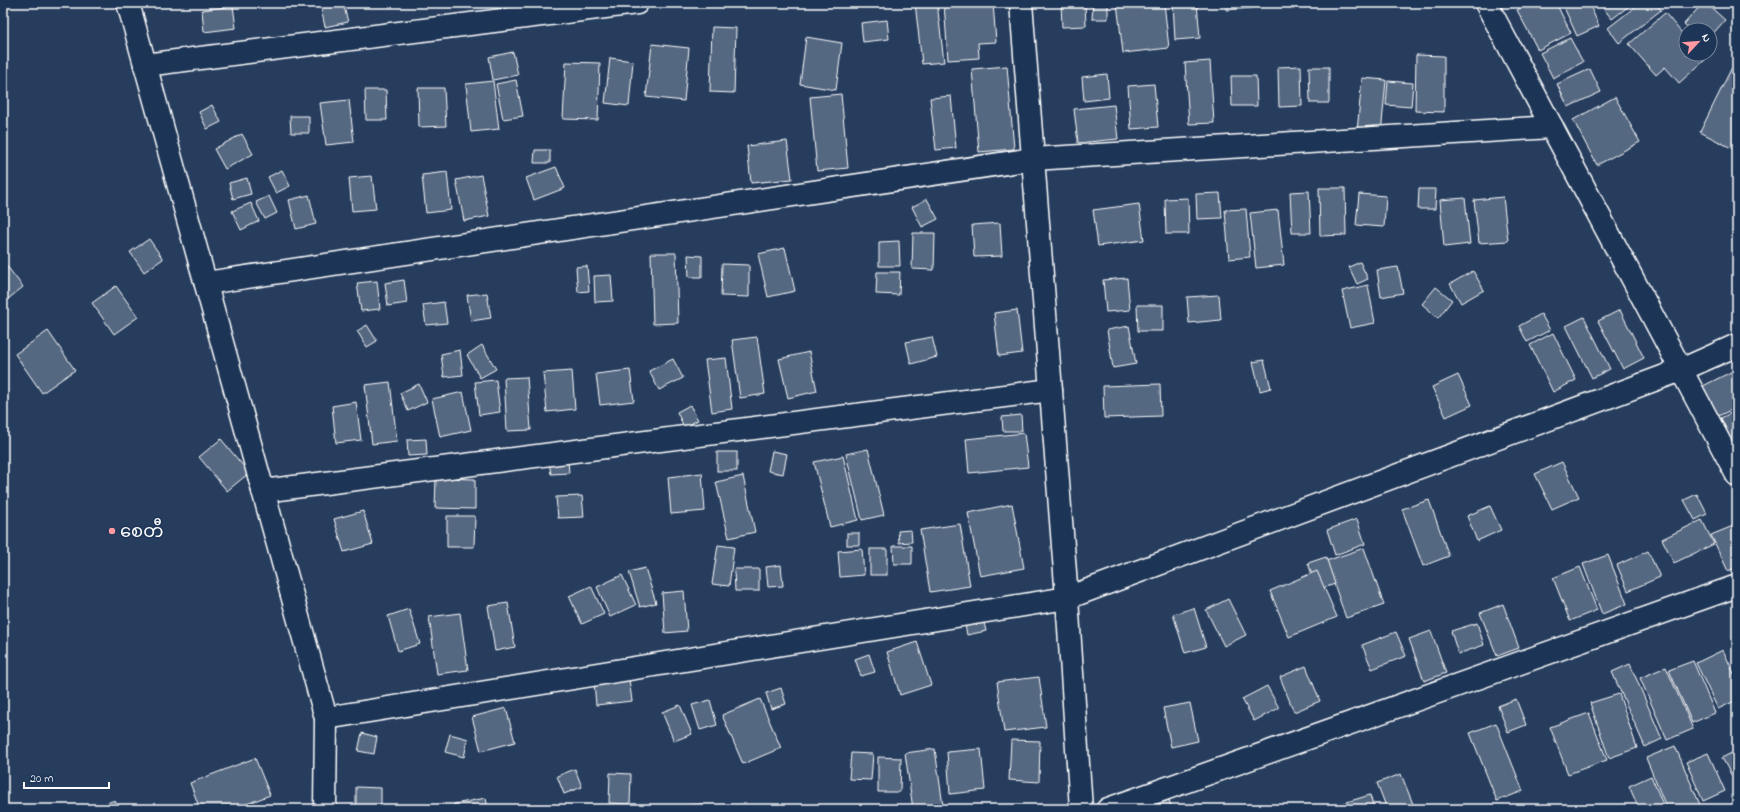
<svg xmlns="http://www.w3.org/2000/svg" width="1740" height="812" font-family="'Indie Flower','Noto Sans Myanmar',sans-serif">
<rect width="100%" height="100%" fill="#263d5e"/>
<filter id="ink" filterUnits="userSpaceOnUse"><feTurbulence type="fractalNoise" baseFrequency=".025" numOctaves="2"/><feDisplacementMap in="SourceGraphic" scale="8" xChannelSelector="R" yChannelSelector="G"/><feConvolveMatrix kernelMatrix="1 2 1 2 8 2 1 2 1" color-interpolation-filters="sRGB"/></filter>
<g filter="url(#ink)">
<g fill="#556781" stroke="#fff">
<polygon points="343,3 348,22 325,27 321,8"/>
<polygon points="915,3 937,3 944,62 922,64"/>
<polygon points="944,3 966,3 967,5 993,3 996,42 978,43 979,58 948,60"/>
<polygon points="1061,3 1085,3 1086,26 1062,27"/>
<polygon points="1093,3 1108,3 1108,19 1092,19"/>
<polygon points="1117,3 1164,3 1169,48 1123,53"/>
<polygon points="1173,3 1197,3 1200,38 1175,40"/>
<polygon points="1226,3 1251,3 1252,8 1226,10"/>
<polygon points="1338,3 1356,3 1356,5 1339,6"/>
<polygon points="1530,3 1556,3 1571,33 1538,50 1517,10"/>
<polygon points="1562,3 1589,3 1599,26 1577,36"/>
<polygon points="1599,3 1633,3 1612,19"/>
<polygon points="1640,3 1656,3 1661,10 1619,43 1608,28"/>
<polygon points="1703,3 1706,3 1725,20 1710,37 1710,30 1691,30 1684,24"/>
<polygon points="233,6 236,28 204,32 202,10"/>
<polygon points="1665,13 1686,38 1686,54 1700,54 1705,60 1679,83 1665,67 1656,75 1629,44"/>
<polygon points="887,20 889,39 863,42 861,23"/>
<polygon points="712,27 736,28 734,93 710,92"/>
<polygon points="806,37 842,43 836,90 800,84"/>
<polygon points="1570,38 1583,62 1553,78 1540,53"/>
<polygon points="652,44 689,48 684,101 646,97"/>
<polygon points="513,52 518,75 493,80 489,57"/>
<polygon points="1416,55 1444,56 1444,112 1415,111"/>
<polygon points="1737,57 1737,151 1700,132"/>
<polygon points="610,58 633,61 629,106 605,103"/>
<polygon points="1210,61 1214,123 1189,124 1185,63"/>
<polygon points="566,62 600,63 598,120 563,119"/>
<polygon points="1007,66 1014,149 979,152 972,69"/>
<polygon points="1301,66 1302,106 1279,107 1278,67"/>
<polygon points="1309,67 1329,67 1329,103 1310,103"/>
<polygon points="1590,69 1601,92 1568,107 1557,84"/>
<polygon points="1107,74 1109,98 1084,101 1082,77"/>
<polygon points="1231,76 1256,76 1257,106 1232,106"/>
<polygon points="1362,78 1386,80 1381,134 1357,132"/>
<polygon points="516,80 523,116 503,119 496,84"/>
<polygon points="493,81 499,129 471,132 466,84"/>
<polygon points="1388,81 1413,83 1411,107 1386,105"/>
<polygon points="1154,84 1158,127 1131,129 1128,86"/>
<polygon points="418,88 444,88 446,126 419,127"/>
<polygon points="365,90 386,90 387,120 366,120"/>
<polygon points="841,94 848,168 817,171 810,97"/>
<polygon points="951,96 956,148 936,150 930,98"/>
<polygon points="1615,97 1640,142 1597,165 1573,120"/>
<polygon points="349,100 354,142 326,145 320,103"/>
<polygon points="212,105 221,122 207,129 199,112"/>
<polygon points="1114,105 1118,139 1078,143 1074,109"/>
<polygon points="290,116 309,116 309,133 291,133"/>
<polygon points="242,134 253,154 225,169 214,149"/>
<polygon points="787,141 792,179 751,183 747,146"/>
<polygon points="535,150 550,150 550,163 534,163"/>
<polygon points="556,167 565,188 534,200 526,178"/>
<polygon points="282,170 290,186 276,193 268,177"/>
<polygon points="447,172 451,210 426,213 422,175"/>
<polygon points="481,175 489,216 464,221 456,180"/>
<polygon points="372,176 376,209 352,211 349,178"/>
<polygon points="247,178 251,194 233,199 229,183"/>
<polygon points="1319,188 1345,188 1346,235 1320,236"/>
<polygon points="1419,189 1436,189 1435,209 1418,209"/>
<polygon points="1309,191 1311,233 1292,233 1290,192"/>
<polygon points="1220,193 1222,218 1197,219 1196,194"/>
<polygon points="1359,194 1386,196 1384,227 1356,225"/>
<polygon points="309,195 316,224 296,229 289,200"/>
<polygon points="269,196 277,213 265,219 256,202"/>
<polygon points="1503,197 1508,241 1479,243 1474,200"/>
<polygon points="1188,198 1189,234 1166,234 1165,199"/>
<polygon points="1465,198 1470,244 1444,247 1440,200"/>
<polygon points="927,199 938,219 922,227 912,207"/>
<polygon points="251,203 259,221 241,230 232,211"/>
<polygon points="1139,204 1144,240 1098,246 1093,210"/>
<polygon points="1246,209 1250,257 1229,259 1225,210"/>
<polygon points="1278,210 1284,265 1256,268 1250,213"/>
<polygon points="1000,223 1002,256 974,257 972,225"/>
<polygon points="913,233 935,233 934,270 912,269"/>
<polygon points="149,239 163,259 144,272 130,252"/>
<polygon points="899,241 900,266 879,266 879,242"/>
<polygon points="785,248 795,291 768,297 758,254"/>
<polygon points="651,253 676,253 678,323 653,324"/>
<polygon points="688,255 702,256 702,277 689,277"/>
<polygon points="3,261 23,287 3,303"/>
<polygon points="1360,262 1368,279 1357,284 1349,267"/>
<polygon points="722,264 749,265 749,297 721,296"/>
<polygon points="587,266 589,291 578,292 576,267"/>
<polygon points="1398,267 1403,293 1381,297 1377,270"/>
<polygon points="1473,271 1484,290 1461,303 1450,284"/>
<polygon points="877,272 900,272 899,295 876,294"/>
<polygon points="611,275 613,301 595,302 594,276"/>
<polygon points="1127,278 1130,310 1106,312 1103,280"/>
<polygon points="404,280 407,303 388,306 385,283"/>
<polygon points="377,281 380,309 361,311 357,283"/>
<polygon points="1368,285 1375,323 1350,328 1342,291"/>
<polygon points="116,286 138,317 114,334 92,303"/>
<polygon points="1436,287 1452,300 1438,318 1422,304"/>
<polygon points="487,293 491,318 471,321 467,295"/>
<polygon points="1219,295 1221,320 1189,323 1187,297"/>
<polygon points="444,302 447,323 426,325 423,305"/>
<polygon points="1137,305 1163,305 1163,331 1138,331"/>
<polygon points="1017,310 1022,353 999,356 994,313"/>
<polygon points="1620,310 1644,358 1623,369 1598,321"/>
<polygon points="1541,314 1550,330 1527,342 1519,326"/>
<polygon points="1584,317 1610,369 1592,378 1566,326"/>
<polygon points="367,325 377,341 367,347 357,331"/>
<polygon points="1129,326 1136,364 1113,368 1107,330"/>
<polygon points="48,331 75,370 42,393 15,354"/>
<polygon points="1553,333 1576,380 1553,392 1530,345"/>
<polygon points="757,337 765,394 740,398 732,340"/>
<polygon points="932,337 937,357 911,364 906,342"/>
<polygon points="482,345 496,369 480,378 467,355"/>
<polygon points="460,350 463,375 444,377 441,354"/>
<polygon points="809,352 817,391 788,398 779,359"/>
<polygon points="726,358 732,409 712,412 705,360"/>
<polygon points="673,359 683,378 659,390 649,371"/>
<polygon points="1264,360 1271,388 1260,391 1253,362"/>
<polygon points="1737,369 1737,407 1710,420 1695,390"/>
<polygon points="630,370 634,401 600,405 596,374"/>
<polygon points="572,371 575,409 547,412 543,373"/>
<polygon points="1458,375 1472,405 1446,417 1432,387"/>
<polygon points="527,377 531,430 507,431 504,378"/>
<polygon points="496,380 500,412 479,415 475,382"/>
<polygon points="390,382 397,441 372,444 365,385"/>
<polygon points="419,384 427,402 408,411 400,393"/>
<polygon points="1160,384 1161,416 1104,418 1103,386"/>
<polygon points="463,392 471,430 440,437 432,399"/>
<polygon points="356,402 361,440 336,443 332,406"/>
<polygon points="690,405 698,420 684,427 677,412"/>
<polygon points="1737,410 1737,440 1732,442 1721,418"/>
<polygon points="1021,415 1022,431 1003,431 1002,417"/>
<polygon points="1024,433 1028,467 969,473 966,439"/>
<polygon points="221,439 249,473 227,491 199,457"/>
<polygon points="426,439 427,455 408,456 407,440"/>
<polygon points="868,449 884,515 862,520 846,454"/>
<polygon points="772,451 787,454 783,474 768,471"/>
<rect x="717" y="452" width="20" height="19"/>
<polygon points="843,456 858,520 830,527 814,462"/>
<polygon points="568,460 569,473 551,474 549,462"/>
<polygon points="1562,462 1579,497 1552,509 1535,474"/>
<polygon points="702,473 705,511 671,514 668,477"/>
<polygon points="743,476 755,532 729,538 716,482"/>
<polygon points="436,478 475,479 475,509 435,508"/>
<polygon points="1697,494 1707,514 1695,520 1684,500"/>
<polygon points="582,496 584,517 558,518 556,497"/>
<polygon points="1429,500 1449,556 1423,566 1402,509"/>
<polygon points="1012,504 1024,568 980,576 968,513"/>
<polygon points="1490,506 1501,530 1477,541 1467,516"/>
<polygon points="363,511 373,544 344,552 334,519"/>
<polygon points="447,516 475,516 474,547 447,547"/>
<polygon points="1357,519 1365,544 1335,555 1327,530"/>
<polygon points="1702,520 1714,544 1674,563 1662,539"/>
<polygon points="960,524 970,586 930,592 920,530"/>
<polygon points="1733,526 1737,534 1737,567 1728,571 1711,535"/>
<polygon points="911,530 912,542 899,543 898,531"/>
<rect x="847" y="533" width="12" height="12"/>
<polygon points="718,545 734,547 729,586 712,584"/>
<polygon points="893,546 912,546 912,564 894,564"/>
<polygon points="1364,548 1384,605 1346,618 1326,561"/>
<polygon points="862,549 864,575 840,577 838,551"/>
<rect x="870" y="549" width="17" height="26"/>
<polygon points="1648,551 1660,577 1628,591 1617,565"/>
<polygon points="1608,555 1627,604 1602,614 1583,564"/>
<polygon points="1326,557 1335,584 1317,590 1308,563"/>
<polygon points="781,565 783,586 768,587 766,567"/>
<polygon points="1580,567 1597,610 1570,621 1553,578"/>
<polygon points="645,568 656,603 640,607 629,572"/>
<polygon points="734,569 759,569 759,591 735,591"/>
<polygon points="1317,571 1337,617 1289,637 1270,591"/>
<polygon points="622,575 636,605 610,617 597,587"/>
<polygon points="591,586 604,614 582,624 569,596"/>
<polygon points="684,591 687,631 665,633 662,593"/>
<polygon points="1228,599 1246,635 1224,646 1206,610"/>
<polygon points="508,603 515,647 495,651 488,606"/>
<polygon points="1503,604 1519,648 1497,656 1480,613"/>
<polygon points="1194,608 1206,647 1185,653 1173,614"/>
<polygon points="409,609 420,644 398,651 388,616"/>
<polygon points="460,613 468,670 437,674 429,617"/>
<polygon points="982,615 986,631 967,635 964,619"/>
<polygon points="1477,623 1484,645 1458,654 1451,631"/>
<polygon points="1431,631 1446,673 1424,681 1409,639"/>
<polygon points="1396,632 1406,656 1372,669 1362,645"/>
<polygon points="917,642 931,685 900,695 887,652"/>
<polygon points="1723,650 1737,680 1737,700 1718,709 1696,663"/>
<polygon points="869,654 875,672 861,676 855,659"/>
<polygon points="1693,661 1715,713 1692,723 1669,670"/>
<polygon points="1630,664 1662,739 1645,747 1612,672"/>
<polygon points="1306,666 1320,701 1294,712 1280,677"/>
<polygon points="1666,667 1693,729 1667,740 1640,678"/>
<polygon points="1039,677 1046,727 1004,732 997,682"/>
<polygon points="629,679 632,701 596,705 594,682"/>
<polygon points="1267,686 1279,708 1254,721 1242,699"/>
<polygon points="781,688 786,704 771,709 766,693"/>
<polygon points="1619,694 1637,748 1609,758 1590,703"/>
<polygon points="760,699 781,748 743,764 722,715"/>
<polygon points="1516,699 1526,725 1508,732 1498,706"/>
<polygon points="710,700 717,725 700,730 692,705"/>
<polygon points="1190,703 1198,741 1171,747 1163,708"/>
<polygon points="680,705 692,734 674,741 662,712"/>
<polygon points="506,708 515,742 481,751 472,717"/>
<polygon points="1589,713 1607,760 1568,774 1550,727"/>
<polygon points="1496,723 1523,791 1497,801 1470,733"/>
<polygon points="362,733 377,737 374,754 358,751"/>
<polygon points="450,734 468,739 464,757 445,752"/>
<polygon points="1011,740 1040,741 1039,782 1009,780"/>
<polygon points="1675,746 1701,807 1696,809 1667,809 1646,758"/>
<polygon points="935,749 943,806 913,809 905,753"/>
<polygon points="981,749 985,790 950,794 947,752"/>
<polygon points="1737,750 1737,776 1733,778 1722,758"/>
<polygon points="851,753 873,754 871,780 849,779"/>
<polygon points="1708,753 1725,791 1703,801 1686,762"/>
<polygon points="878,757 901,758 900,792 878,792"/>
<polygon points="255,758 270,795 234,809 200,809 190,783"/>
<polygon points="575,769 582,787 564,794 557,776"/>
<polygon points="610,773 631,774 630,804 609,803"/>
<polygon points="1401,774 1415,809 1387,809 1377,783"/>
<polygon points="1651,776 1665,809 1639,809 1629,786"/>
<polygon points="356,787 381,788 381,809 356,809"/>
<polygon points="1370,795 1374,809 1338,809 1337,805"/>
<polygon points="486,798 488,809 455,809 454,804"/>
<polygon points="115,800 118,809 90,809"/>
<polygon points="1169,800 1172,809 1145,809"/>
<polygon points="703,804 704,809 678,809 678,806"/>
</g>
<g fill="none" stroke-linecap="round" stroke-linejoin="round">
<defs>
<g id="minor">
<polyline points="128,3 326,718 325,809"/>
<polyline points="1021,3 1067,598 1081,809"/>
<polyline points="1486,3 1737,475"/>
<polyline points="145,65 637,3"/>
<polyline points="206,283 1033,159 1552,127"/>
<polyline points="263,491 1051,390"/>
<polyline points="326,718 1067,598 1681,370 1737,345"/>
<polyline points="1108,809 1737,586"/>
</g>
</defs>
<use href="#minor" stroke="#fff" stroke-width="25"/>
<use href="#minor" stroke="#1d3557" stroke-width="22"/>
</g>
</g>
<circle fill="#ff9aa2" stroke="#1d3557" stroke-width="1.5" cx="112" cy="531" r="4"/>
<g text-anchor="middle" stroke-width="3" stroke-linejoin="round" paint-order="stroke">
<g font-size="18" fill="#fff" stroke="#1d3557" text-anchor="start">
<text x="120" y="537">စေတီ</text>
</g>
</g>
<rect width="1740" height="812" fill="none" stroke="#1d3557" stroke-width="16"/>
<rect x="8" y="8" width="1724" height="796" fill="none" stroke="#fff" stroke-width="1.5" filter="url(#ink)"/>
<g transform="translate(1698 42) rotate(64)"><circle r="19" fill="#1d3557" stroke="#77869a"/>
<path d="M0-3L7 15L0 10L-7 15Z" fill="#ff9aa2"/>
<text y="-6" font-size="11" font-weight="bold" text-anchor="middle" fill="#ffffff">N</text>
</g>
<path d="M24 782v6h85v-6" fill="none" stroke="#ffffff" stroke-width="2"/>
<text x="30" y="782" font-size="12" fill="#ffffff" stroke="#1d3557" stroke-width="3" paint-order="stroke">20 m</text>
</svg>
